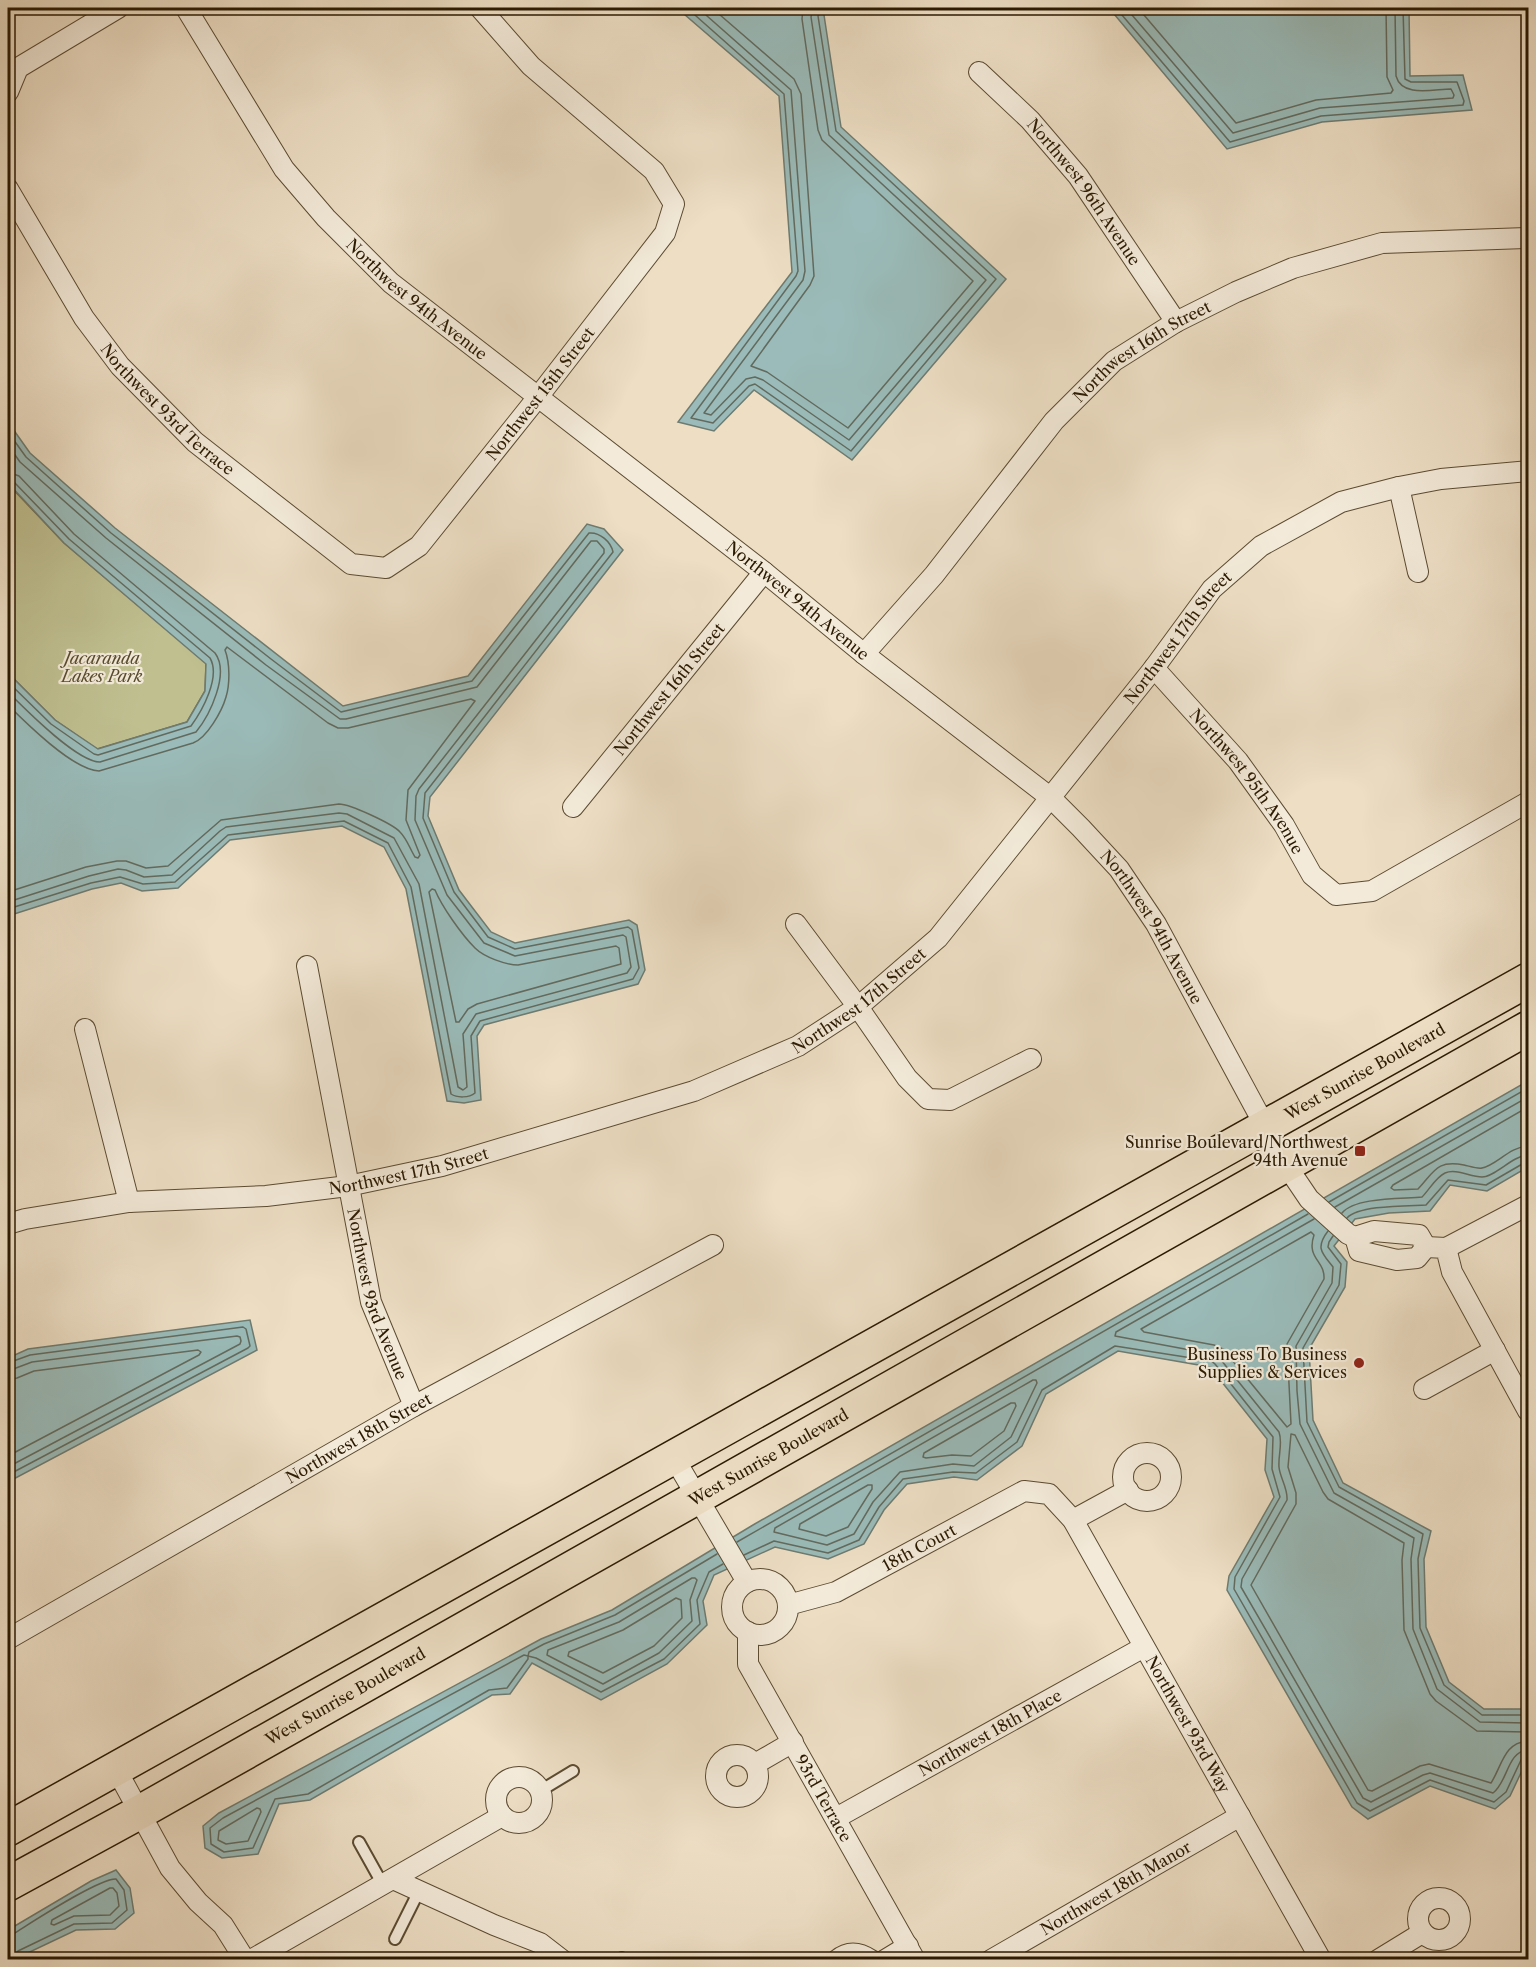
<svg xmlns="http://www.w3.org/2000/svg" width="1536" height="1967" font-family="'Libre Caslon Text',serif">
<rect width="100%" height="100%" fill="#eddec4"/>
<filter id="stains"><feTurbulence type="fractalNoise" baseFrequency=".00333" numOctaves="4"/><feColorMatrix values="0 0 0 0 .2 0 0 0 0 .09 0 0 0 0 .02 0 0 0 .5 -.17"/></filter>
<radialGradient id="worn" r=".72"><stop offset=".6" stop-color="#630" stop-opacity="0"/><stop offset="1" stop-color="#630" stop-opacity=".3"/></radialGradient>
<polygon fill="#bfbf90" stroke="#756c49" stroke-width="1.5" points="8,484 64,543 206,663 205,691 187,722 97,749 55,720 8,673"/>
<g fill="#9abbb9" stroke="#6e7b70" stroke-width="1.5">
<polygon points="677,8 832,8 824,15 841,127 1006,279 852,460 754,390 714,431 678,422 792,272 779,96"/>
<polygon points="1109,8 1409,8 1410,76 1463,75 1472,110 1322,122 1227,149"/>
<polygon points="8,422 30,453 115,528 343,706 468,676 587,524 604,529 623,550 430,797 428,816 459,890 491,932 515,943 629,920 637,925 645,970 638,984 484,1025 477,1036 481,1100 464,1103 447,1101 406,889 384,847 342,826 230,840 178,888 142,891 121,883 92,889 8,916 8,673 55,720 98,749 187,722 205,691 206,664 64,543 8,483"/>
<polygon points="1528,1081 1528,1167 1487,1191 1450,1185 1430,1211 1389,1213 1355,1219 1334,1246 1347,1262 1345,1287 1309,1349 1313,1420 1343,1483 1431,1531 1424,1559 1426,1627 1449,1682 1484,1709 1526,1709 1528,1712 1528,1758 1510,1796 1495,1809 1430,1786 1368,1819 1352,1807 1227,1590 1229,1576 1274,1497 1265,1470 1267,1439 1210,1367 1118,1351 1046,1394 1022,1446 977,1480 954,1477 907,1484 884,1510 864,1544 828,1559 775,1547 714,1575 703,1601 707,1625 667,1664 601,1700 532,1663 510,1694 492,1695 310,1800 279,1804 258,1854 222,1858 205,1848 203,1826 219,1813 541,1639 612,1610 753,1525"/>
<polygon points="250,1320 257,1350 8,1482 8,1358 28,1349"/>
<polygon points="116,1870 130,1888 134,1913 115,1929 76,1930 15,1959 8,1959 8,1930 91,1881"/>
</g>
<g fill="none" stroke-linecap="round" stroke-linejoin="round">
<g stroke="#626a5e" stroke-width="1.5">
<polyline points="687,8 784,94 798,271 796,276 691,418 713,423 749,386 755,384 851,451 996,279 836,131 818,16 823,8"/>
<polyline points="698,8 791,90 805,271 803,280 704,413 711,415 746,379 755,377 763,380 849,440 986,280 829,135 811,17 813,8"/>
<polyline points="712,8 794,79 801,94 814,276 810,285 751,366 767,372 848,428 973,281 822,140 818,130 802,19 803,8"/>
<polyline points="1116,8 1230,142 1321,116 1463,105 1464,101 1457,82 1411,82 1405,79 1403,8"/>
<path d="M 1126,8 L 1233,133 L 1320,108 L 1453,98 L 1454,95 L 1451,89 C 1434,89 1402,98 1396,76 L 1395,8"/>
<polyline points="1138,8 1236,123 1316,100 1391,93 1393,90 1387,77 1386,8"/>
<path d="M 8,432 L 26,457 L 111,533 L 271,659 L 341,712 L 472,681 L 589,533 C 600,532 611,542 613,552 L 425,793 L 423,818 L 454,892 L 488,937 L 515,949 L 628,927 L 632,930 L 639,968 L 633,979 L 480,1021 L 471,1036 L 475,1093 C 469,1098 457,1098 451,1094 L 411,887 L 388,843 L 344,821 L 228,835 L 175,882 L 143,884 L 120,877 L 91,883 L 8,909"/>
<polyline points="8,445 20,462 106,538 266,665 340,719 346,719 477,687 591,541 597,541 604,549 604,553 419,789 416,796 415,820 447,895 484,943 515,956 623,935 626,937 631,967 627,973 476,1014 463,1034 467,1087 463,1090 458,1087 419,884 394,838 347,814 339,813 226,827 220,831 172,875 144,877 126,870 118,869 89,876 8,902"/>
<path d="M 8,472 L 19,476 L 74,534 L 215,653 C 230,673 210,715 196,732 L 100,762 C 77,762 25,709 8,692"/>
<path d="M 8,480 L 14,482 L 69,539 L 210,658 C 221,677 202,711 191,726 L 98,755 L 94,754 L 51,724 L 8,682"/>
<path d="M 8,705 C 26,723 73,770 99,771 L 193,743 C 207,738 222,711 226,697 C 230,684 230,663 225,650 L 227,647 L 328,723 L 338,728 L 348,728 L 471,699 L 475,701 L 408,790 L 406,820 L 420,855 L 418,858 L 415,857 C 410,849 407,839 400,832 C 393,824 350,804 339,804 L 221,820 L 168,866 L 146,868 L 126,861 L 117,861 L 86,867 L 8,892"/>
<path d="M 432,889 L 435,890 C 442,907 462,935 475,948 C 484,957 506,965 518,965 L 616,946 L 619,948 L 621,964 L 477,1004 L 468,1009 L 459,1022 L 456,1022 L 429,892 Z"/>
<path d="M 1528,1107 L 1393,1185 L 1391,1188 L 1394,1190 L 1418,1189 C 1435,1171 1436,1160 1464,1165 C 1469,1166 1477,1169 1482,1168 C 1497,1165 1509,1147 1528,1146"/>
<polyline points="1329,1202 1528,1088"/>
<polyline points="1335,1207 1528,1097"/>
<path d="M 1342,1213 C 1355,1197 1402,1199 1422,1197 C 1429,1190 1436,1177 1445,1173 C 1456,1168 1470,1177 1482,1177 C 1495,1177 1512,1156 1528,1155"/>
<path d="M 1347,1218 C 1359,1205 1408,1206 1426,1205 L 1448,1180 L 1486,1185 L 1524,1163 L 1528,1163"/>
<path d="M 1314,1219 L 1116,1332 L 1115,1336 L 1217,1355 L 1279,1432 C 1283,1443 1278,1455 1279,1467 C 1280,1478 1288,1488 1287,1500 L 1242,1579 L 1241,1587 L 1363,1798 L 1371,1802 L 1423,1775 L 1430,1773 L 1493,1793 C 1508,1782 1507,1751 1528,1750"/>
<path d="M 1328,1231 C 1315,1248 1322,1253 1333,1267 L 1332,1283 L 1296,1346 L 1297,1391 L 1300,1424 L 1334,1493 L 1414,1538 L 1411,1559 L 1413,1629 L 1437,1689 L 1480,1722 L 1528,1723"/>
<path d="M 1311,1232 L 1314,1235 C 1306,1259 1325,1260 1324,1279 L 1287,1344 L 1291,1424 L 1287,1427 L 1223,1349 L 1214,1345 L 1144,1332 L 1141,1329 Z"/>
<polyline points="1333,1236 1329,1242 1328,1247 1341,1264 1339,1285 1303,1348 1307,1422 1339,1487 1423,1534 1418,1559 1420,1628 1444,1685 1482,1715 1528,1715"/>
<polyline points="8,1363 30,1355 243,1327 246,1329 250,1346 248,1348 8,1475"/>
<polyline points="8,1371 32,1362 237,1336 240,1337 241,1341 240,1344 8,1467"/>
<polyline points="8,1380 17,1378 34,1371 198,1350 201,1352 199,1355 8,1456"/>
<polygon points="1033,1380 1036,1380 1037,1383 1011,1437 974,1466 953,1464 900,1472 873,1502 854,1534 827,1545 774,1532 775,1528"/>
<polygon points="1011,1403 1015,1403 1016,1406 1004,1431 971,1456 952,1455 926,1458 923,1457 924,1453"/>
<polygon points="868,1485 872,1485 872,1489 848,1527 826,1536 799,1529 800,1524"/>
<polyline points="737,1542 1308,1214"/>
<polyline points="717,1554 615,1615 544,1644 529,1652 528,1656 524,1655 223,1818 210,1828 211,1844 224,1852 253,1848 275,1799 308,1794 489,1690 507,1688 528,1659 528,1656 536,1658 601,1692 664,1659 700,1624 697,1600 709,1572 723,1564"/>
<polyline points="744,1555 774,1541 828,1553 859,1540 879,1507 903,1479 953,1472 976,1473 1017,1442 1042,1390 1115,1346 1211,1361 1215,1364 1273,1437 1272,1469 1280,1497 1235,1577 1234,1589 1357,1803 1370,1811 1430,1780 1494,1802 1506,1792 1521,1760 1528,1757"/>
<polygon points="692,1578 695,1578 697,1580 690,1600 692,1621 659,1653 603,1684 547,1655 548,1650 619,1622"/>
<polygon points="676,1598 681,1600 682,1618 654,1646 603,1673 568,1656 569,1652 623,1630"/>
<path d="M 1528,1732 L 1477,1731 L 1436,1701 L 1430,1694 L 1404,1630 L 1402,1560 L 1404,1543 L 1328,1499 L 1323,1492 L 1295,1435 L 1291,1434 L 1288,1467 L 1296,1493 L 1296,1504 L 1251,1585 L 1368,1790 L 1372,1791 L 1420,1766 L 1429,1764 L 1491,1783 C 1502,1766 1504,1742 1528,1741"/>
<polygon points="257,1808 260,1809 261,1812 248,1841 226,1844 218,1840 219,1831"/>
<polygon points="110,1888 113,1888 117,1893 119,1906 110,1915 74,1916 54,1925 51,1924 52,1920"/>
<path d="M 8,1935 L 13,1934 C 31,1923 99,1878 116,1879 L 124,1890 L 127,1910 L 112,1923 L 74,1924 L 18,1951 L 15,1955 L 14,1960"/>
</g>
<defs>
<g id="lane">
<polyline points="540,1791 573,1771"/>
<polyline points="359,1842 383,1885"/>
<polyline points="395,1939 419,1891"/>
<polyline points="619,1960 622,1958"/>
</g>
<g id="street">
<path id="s1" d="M 186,8 L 284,169 L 326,218 L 391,283 L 764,572 L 864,654 L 1051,798 L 1081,828 L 1119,869 L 1156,924 L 1286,1165 L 1309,1199 L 1348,1234 L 1355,1237 L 1374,1231 L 1419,1235 L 1426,1247"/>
<path id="s2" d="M 979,72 L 1030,120 L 1078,176 L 1176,322"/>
<polyline points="8,92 18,68 118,8"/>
<path id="s3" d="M 8,189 L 84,318 L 120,366 L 195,442 L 351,564 L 386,568 L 419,546 L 538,397 L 665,233 L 674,204 L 654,171 L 531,66 L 480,8"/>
<polyline points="1399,487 1418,572"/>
<path id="s4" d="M 864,654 L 934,575 L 1054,421 L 1114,361 L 1176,322 L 1236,292 L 1293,268 L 1382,243 L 1528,238"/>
<path id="s5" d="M 1154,668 L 1238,761 L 1284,825 L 1312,875 L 1336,895 L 1372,891 L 1528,802"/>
<path id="s6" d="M 573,807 L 764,572"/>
<polyline points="796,924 858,1007 907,1078 928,1099 950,1100 1031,1059"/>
<path id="s7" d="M 307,966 L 371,1302 L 414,1406"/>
<polyline points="85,1029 129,1202"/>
<path id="s8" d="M 8,1224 L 25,1219 L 129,1202 L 266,1196 L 348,1186 L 442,1166 L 694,1091 L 798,1046 L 858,1007 L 938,938 L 1154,668 L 1212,589 L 1261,546 L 1341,502 L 1399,487 L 1441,479 L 1528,471"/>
<polyline points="1355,1237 1359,1251 1397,1260 1417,1258 1426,1247"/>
<polyline points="1426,1247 1446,1248 1452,1272 1528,1411"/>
<polyline points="1446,1248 1528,1205"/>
<polyline points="1424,1389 1495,1350"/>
<circle cx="1147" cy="1477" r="24"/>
<polyline points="673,1456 747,1582"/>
<polyline points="1073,1520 1128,1490"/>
<circle cx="760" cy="1607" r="28"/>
<path id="s9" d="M 788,1605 L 836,1592 L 1024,1491 L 1049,1494 L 1073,1520 L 1321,1960"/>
<path id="s10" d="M 748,1632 L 748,1664 L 915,1960"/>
<path id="s11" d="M 8,1639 L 414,1406 L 713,1245"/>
<circle cx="737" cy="1776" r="21"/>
<polyline points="755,1764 793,1742"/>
<polyline points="116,1769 170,1868 198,1902 223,1925 245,1960"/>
<circle cx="519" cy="1800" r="23"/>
<path id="s12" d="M 836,1818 L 1144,1647"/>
<polyline points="393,1879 494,1925 540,1943 562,1960"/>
<circle cx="1439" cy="1919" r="21"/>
<polyline points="251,1960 502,1816"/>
<path d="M 837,1960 C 848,1951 859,1952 871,1960"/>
<polyline points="885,1960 908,1946"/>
<path id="s13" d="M 991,1960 L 1240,1816"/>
<polyline points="1378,1960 1422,1933"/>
</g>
<g id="highway">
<path id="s14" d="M 8,1829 L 1528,980"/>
<path id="s15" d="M 8,1884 L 140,1812 L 1528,1028"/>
</g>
</defs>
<use href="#lane" stroke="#5c4b32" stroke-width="14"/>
<use href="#street" stroke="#5c4b32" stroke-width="22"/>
<use href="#highway" stroke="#2b1a02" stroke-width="36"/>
<use href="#lane" stroke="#f3ead9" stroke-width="10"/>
<use href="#street" stroke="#f3ead9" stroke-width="20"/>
<use href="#highway" stroke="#eddec4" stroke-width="33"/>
</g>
<g fill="#8f2418" stroke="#f3ead9" stroke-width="2">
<rect x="1354" y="1145" width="12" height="12" rx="3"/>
<circle cx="1359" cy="1363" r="6"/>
</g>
<g text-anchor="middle" stroke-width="4.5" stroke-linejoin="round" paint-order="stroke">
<g font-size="16" fill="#2b1a02" stroke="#f3ead9">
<text dy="6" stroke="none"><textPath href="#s2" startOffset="160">Northwest 96th Avenue</textPath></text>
<text dy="6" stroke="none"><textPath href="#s1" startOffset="375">Northwest 94th Avenue</textPath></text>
<text dy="6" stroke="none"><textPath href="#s4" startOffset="414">Northwest 16th Street</textPath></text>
<text dy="6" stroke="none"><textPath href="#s3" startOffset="784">Northwest 15th Street</textPath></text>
<text dy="6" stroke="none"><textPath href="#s3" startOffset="274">Northwest 93rd Terrace</textPath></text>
<text dy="6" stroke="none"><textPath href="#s1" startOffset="861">Northwest 94th Avenue</textPath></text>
<text dy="6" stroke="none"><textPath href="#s8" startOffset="1377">Northwest 17th Street</textPath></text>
<text dy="6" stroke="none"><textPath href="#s6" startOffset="152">Northwest 16th Street</textPath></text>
<text dy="6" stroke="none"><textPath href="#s5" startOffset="147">Northwest 95th Avenue</textPath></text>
<text dy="6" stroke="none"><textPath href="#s1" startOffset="1347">Northwest 94th Avenue</textPath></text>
<text dy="6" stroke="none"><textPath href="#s8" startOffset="891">Northwest 17th Street</textPath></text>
<text dy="6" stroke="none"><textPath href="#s14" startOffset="1554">West Sunrise Boulevard</textPath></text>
<text dy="6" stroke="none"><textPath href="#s8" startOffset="405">Northwest 17th Street</textPath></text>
<text dy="6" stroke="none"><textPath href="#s7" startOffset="336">Northwest 93rd Avenue</textPath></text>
<text dy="6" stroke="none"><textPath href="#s11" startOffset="404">Northwest 18th Street</textPath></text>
<text dy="6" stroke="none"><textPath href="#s15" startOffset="872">West Sunrise Boulevard</textPath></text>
<text dy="6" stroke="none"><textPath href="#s9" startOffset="144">18th Court</textPath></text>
<text dy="6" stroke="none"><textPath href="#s15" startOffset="386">West Sunrise Boulevard</textPath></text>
<text dy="6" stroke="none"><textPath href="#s9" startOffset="558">Northwest 93rd Way</textPath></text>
<text dy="6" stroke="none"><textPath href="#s12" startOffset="176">Northwest 18th Place</textPath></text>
<text dy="6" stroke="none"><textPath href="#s10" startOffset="186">93rd Terrace</textPath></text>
<text dy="6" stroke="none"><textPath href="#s13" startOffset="144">Northwest 18th Manor</textPath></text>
</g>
<g font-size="16" font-style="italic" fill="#574c2d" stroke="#f3ead9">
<text x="102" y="664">Jacaranda<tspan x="102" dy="18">Lakes Park</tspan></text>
</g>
<g font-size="16" fill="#2b1a02" stroke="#f3ead9" text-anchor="end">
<text x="1348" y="1148">Sunrise Boulevard/Northwest<tspan x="1348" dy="18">94th Avenue</tspan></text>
<text x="1347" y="1360">Business To Business<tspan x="1347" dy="18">Supplies &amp; Services</tspan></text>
</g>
</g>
<rect width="1536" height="1967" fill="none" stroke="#eddec4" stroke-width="30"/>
<rect x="9" y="9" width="1518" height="1949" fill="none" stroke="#2b1a02" stroke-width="3"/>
<rect x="15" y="15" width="1506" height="1937" fill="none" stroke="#2b1a02" stroke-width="1.5"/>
<rect width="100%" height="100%" filter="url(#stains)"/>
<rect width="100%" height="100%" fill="url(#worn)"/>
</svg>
